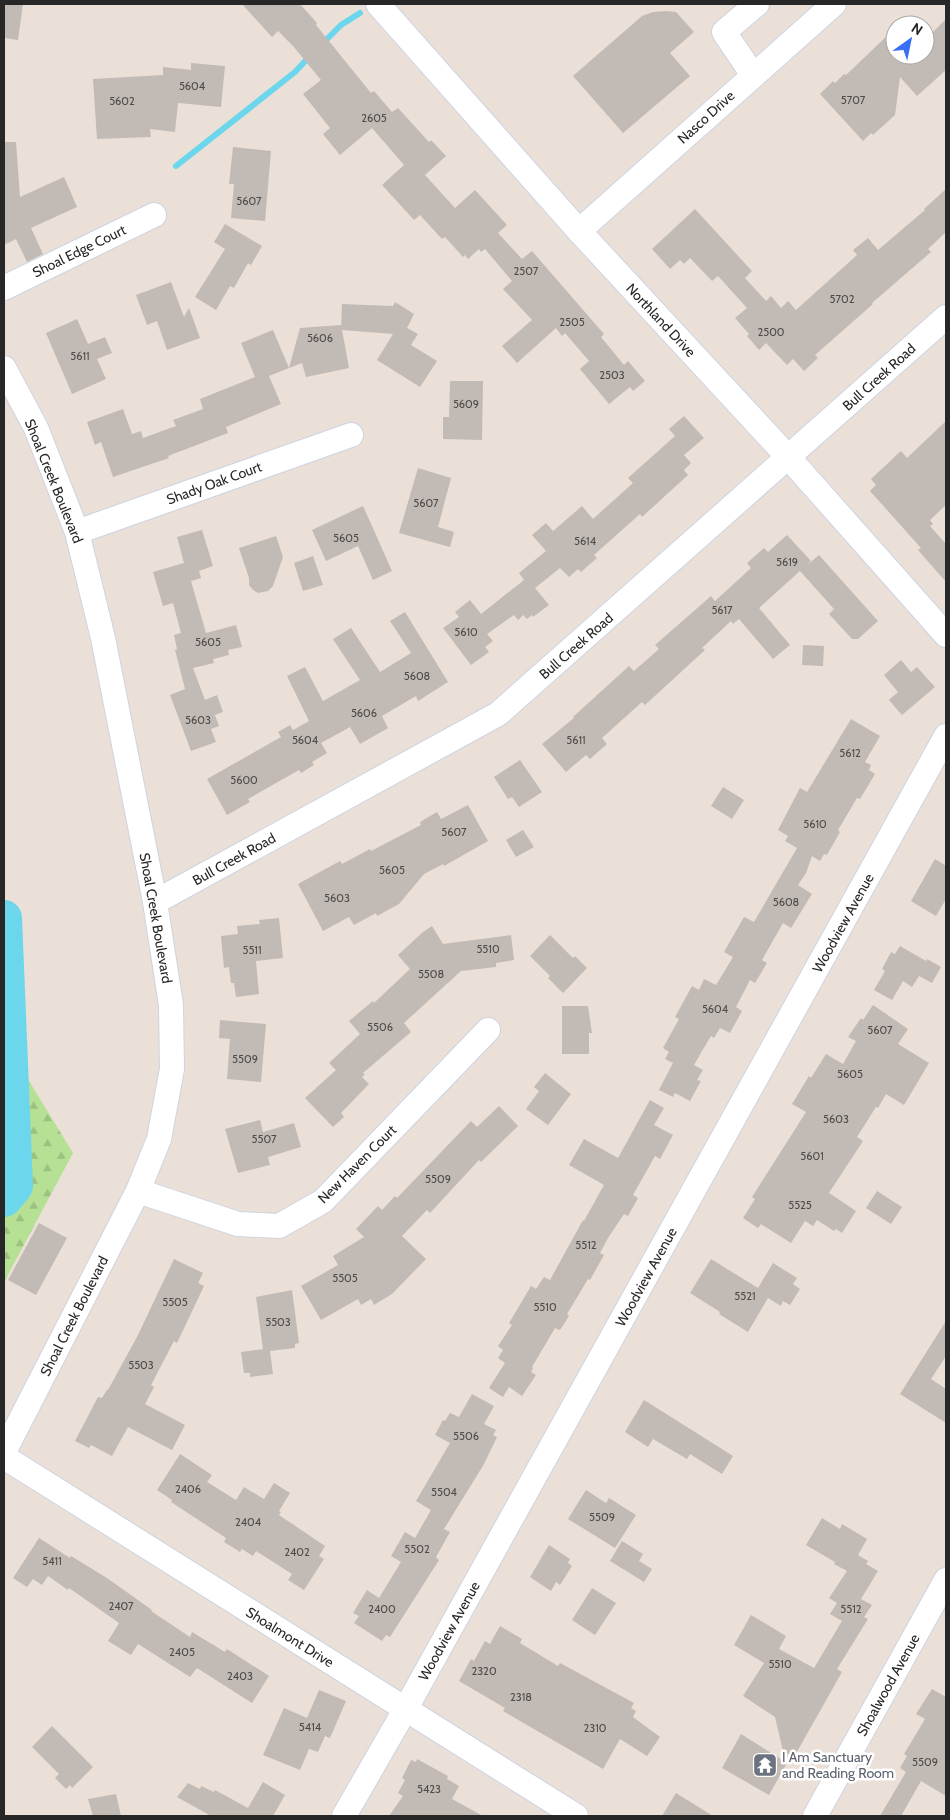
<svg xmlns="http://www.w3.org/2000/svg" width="950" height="1820" font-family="Cabin,sans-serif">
<defs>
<pattern id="forest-firs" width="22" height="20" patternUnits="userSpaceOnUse" patternTransform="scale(1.25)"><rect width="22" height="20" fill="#b6e094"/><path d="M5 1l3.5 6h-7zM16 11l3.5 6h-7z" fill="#9cc080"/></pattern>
<pattern id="cemetery-stones" width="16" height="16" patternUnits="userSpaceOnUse" patternTransform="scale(1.25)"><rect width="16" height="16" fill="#c4d3af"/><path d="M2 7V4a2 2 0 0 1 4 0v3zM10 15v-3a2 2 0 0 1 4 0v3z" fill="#a8b597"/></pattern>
</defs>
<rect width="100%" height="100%" fill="#eae0d8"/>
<polygon fill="url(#forest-firs)" points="4,1040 73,1153 4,1282"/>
<polygon fill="url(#cemetery-stones)" points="4,915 15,1186 4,1199"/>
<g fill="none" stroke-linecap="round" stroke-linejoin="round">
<g stroke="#6bd6ec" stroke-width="6">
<polyline points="322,44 341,25 360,13"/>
<polyline points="176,166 295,72 310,56"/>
</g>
<polyline stroke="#6bd6ec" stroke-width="36" points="4,918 15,1186 4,1199"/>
</g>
<g fill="#c2bab5">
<polygon points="4,4 23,4 18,40 4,38"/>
<polygon points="242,4 300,4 317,23 316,25 371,93 374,91 392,112 398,108 429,142 431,140 446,156 425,175 455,208 475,190 507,225 498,233 522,259 532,251 604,334 601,337 624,365 628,361 645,381 633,391 630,387 609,404 580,369 589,361 565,333 562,336 556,328 517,363 502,346 532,320 503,289 512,281 485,249 481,252 479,249 468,259 465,255 463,257 445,237 442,239 420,215 414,220 382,185 404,165 372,128 340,155 323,134 330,128 303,94 321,80 293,46 278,31 272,37"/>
<polygon points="666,11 676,12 694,32 670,53 690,76 623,133 573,76 642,16 653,12"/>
<polygon points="911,17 918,25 902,25"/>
<polygon points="946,19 946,70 917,96 900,77 895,115 873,135 871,133 863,141 820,94 833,81 835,83 844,74 846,75 889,34 890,36 895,32 895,55 925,55 925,32 929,36"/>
<polygon points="191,63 225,66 221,107 178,103 175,132 150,129 151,137 97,139 93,79 163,75 163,67 191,70"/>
<polygon points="4,142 16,142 20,197 64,177 77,207 31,228 43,254 27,262 16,239 4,245"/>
<polygon points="233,147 271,151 265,221 231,218 234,184 229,184"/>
<polygon points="946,189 946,232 928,249 931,252 872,303 873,304 815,355 818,358 804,371 793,359 787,365 766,343 759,350 747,336 749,334 735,318 747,308 718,276 712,281 690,258 684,264 680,260 670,269 652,249 695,209 752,271 745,278 766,301 771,296 781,308 788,301 796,310 857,255 853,250 868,238 878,250 925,210 924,209"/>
<polygon points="225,224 262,246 251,265 248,263 234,288 230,286 216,310 195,297 225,249 214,242"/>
<polygon points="171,282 184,317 189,308 200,338 167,350 157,321 147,325 136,295"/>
<polygon points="395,302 414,314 407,328 418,334 411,345 437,361 420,387 377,360 393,334 342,330 349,368 306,377 302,363 289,368 300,328 341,325 341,328 342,304 393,306"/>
<polygon points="77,319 88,344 105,337 112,353 97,359 106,379 72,394 46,333"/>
<polygon points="273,330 289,368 269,376 281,404 226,427 228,433 168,456 169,458 113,477 101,442 95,445 87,422 123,409 132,434 141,431 143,438 176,426 173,420 203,409 200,399 255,377 241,343"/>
<polygon points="450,381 483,381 482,440 443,439 443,417 449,417"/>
<polygon points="684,416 704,438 684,455 691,463 684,470 688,475 642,517 640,514 604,546 594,555 597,558 581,572 578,569 569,577 560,568 535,588 549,605 533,617 532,615 527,619 523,615 518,620 514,615 487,634 493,641 485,647 489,652 471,665 443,628 459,617 455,612 470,600 481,614 524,580 519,573 546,551 532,535 546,523 553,531 582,506 593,519 633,483 628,478 675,436 669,429"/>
<polygon points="946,421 946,505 930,520 933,524 930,526 946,544 946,582 918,550 921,548 870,491 876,485 871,479 901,451 907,458"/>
<polygon points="418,468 451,478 438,527 454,532 450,547 399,533"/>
<polygon points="363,506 392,571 373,580 358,546 326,561 312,530"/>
<polygon points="202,530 213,566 199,571 201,578 191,581 206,633 236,625 242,647 228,650 229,655 213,659 214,663 193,668 205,700 217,695 223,712 215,715 219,726 211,729 216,742 191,751 170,695 185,689 175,650 177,649 174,635 181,633 173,603 163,606 153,572 184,563 177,537"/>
<polygon points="787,535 811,561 805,567 819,555 878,621 858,639 852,639 829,614 834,609 800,571 759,608 790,645 773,659 739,619 733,624 731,621 702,648 705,650 645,705 642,702 602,738 607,744 590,759 586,755 566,772 542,744 574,718 573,717 629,666 634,671 659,649 655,645 711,596 715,601 751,568 747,563 764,548 768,552"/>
<polygon points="276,536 283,557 273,586 268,591 258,593 253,590 249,585 249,578 239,548"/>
<polygon points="313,556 323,585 303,591 294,563"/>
<polygon points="405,612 448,682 418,701 416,696 382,716 388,728 360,744 350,727 321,743 327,753 312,762 314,765 301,773 299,770 248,799 250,802 227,815 207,779 281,737 278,732 290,725 293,730 309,721 287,676 305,667 323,701 360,680 333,639 351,628 380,672 411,653 390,621"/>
<polygon points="803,645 824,646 823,666 802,665"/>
<polygon points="901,660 911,672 917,667 935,687 902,715 889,700 898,692 884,675"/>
<polygon points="851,719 880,736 865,762 871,765 869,770 875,774 860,799 857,798 838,830 840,832 827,855 824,854 820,861 812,856 806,873 798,885 812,894 791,928 783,923 762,960 767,963 755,983 750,980 736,1007 742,1011 730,1033 720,1028 714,1038 711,1036 702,1051 694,1065 703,1070 697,1080 701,1081 690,1101 675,1093 673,1097 659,1090 673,1063 665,1059 669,1052 663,1048 679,1019 675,1017 692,986 699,990 704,979 716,985 733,957 724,952 744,917 754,922 783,872 797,848 785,841 788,836 778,830 800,788 807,792"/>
<polygon points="520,760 542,792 519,807 512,797 508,799 494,777"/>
<polygon points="723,787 744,800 732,819 711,806"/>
<polygon points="468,805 488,841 444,866 443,864 424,874 399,904 377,916 376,913 354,925 349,917 323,931 298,884 340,861 342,864 370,849 371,851 421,825 420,822 437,812 441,819"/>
<polygon points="523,830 534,847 516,857 506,840"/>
<polygon points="935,859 946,866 946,899 936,916 911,901"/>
<polygon points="279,918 283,958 256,961 259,994 236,997 234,983 231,983 229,967 224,968 221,936 238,934 237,926 260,924 259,920"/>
<polygon points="432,926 443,944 511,935 514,960 496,963 496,967 461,971 404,1023 411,1032 363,1073 365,1075 362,1077 369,1084 341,1113 344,1117 333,1127 305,1098 336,1070 329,1063 360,1034 349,1021 373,1001 374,1003 410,969 398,955 423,932"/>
<polygon points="550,935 573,958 575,956 587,968 563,993 548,978 550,976 530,956"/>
<polygon points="900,946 926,961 927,959 941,967 932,983 919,976 912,987 903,981 892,1000 874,990 885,971 882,969 891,952 895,954"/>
<polygon points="873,1005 908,1029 898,1044 929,1063 904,1105 886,1094 878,1108 876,1107 857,1137 863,1141 829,1193 856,1211 842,1233 836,1229 834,1231 817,1220 813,1226 805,1221 791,1243 761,1224 758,1228 743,1218 755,1199 752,1197 806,1112 792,1104 809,1076 811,1078 826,1054 843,1064 856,1041 848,1037 861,1018 863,1020"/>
<polygon points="562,1006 588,1006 592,1033 589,1033 589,1054 562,1054"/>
<polygon points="220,1020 266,1024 261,1082 227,1079 230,1039 219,1038"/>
<polygon points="545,1073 571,1094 548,1125 526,1109 539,1091 534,1087"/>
<polygon points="650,1100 664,1108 654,1125 673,1135 660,1159 655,1156 633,1195 638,1198 628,1216 624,1214 608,1238 600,1253 604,1255 590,1280 588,1279 567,1314 569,1316 560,1330 555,1328 532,1367 533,1368 531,1372 536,1375 522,1396 509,1387 503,1397 489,1388 505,1363 498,1358 503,1350 498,1346 512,1325 509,1323 531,1286 536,1289 544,1277 550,1280 583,1220 584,1221 604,1185 569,1165 584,1139 618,1158"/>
<polygon points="499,1106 518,1126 481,1162 479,1160 430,1213 427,1210 402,1236 426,1259 392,1294 374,1305 371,1299 361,1305 358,1299 321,1320 301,1286 338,1265 333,1256 364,1237 356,1229 378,1206 382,1210 395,1196 397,1198 471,1121 477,1127"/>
<polygon points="260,1120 263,1132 294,1123 301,1147 268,1157 270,1165 238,1173 225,1129"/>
<polygon points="877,1191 902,1207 891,1224 866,1208"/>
<polygon points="39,1223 67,1238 36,1295 8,1280"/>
<polygon points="174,1259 203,1273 198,1283 204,1286 177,1343 174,1341 151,1385 154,1387 145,1404 185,1425 172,1450 128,1427 112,1456 91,1445 89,1448 75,1441 98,1397 102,1398 107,1390 108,1390 138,1335"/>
<polygon points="711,1259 758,1288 773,1263 797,1278 793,1284 800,1289 790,1305 783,1301 781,1306 768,1298 748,1332 719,1314 720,1312 690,1293"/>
<polygon points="292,1290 299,1343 295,1344 295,1348 270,1351 273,1374 250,1377 250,1373 244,1373 241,1352 263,1349 256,1297"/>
<polygon points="946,1321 946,1356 931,1379 946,1389 946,1423 900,1394"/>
<polygon points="472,1394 494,1406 484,1424 496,1430 493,1435 497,1437 484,1464 444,1529 450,1532 436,1557 439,1560 390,1637 386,1635 382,1641 354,1623 359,1616 353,1613 367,1590 379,1598 401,1562 391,1556 405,1532 415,1538 431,1510 416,1501 450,1443 435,1435 443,1420 445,1421 450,1413 459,1417"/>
<polygon points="644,1400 733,1456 722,1474 690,1454 687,1459 653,1439 648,1447 625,1432"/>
<polygon points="180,1454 212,1475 207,1482 236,1500 244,1487 264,1499 274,1483 290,1493 279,1511 281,1512 279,1515 325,1546 319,1556 324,1559 304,1590 288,1580 292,1574 256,1551 253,1556 242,1549 240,1552 224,1542 226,1538 171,1502 172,1500 157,1490"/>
<polygon points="586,1490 606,1503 609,1498 636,1515 615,1548 568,1519"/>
<polygon points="822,1518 840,1529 842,1524 867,1539 858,1555 868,1561 866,1564 878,1571 861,1599 872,1605 864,1617 868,1619 837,1669 842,1672 794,1757 783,1751 775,1717 743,1696 764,1663 734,1645 751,1615 786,1636 779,1649 814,1668 842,1621 830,1614 837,1603 829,1598 847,1571 834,1564 835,1562 806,1545"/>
<polygon points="39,1538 70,1558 71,1556 107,1578 152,1610 151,1611 190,1637 192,1632 225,1652 227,1649 269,1676 252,1703 197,1668 190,1677 138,1644 131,1655 108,1641 119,1623 69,1588 68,1590 48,1576 42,1585 33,1579 27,1587 13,1578"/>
<polygon points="622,1541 643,1554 639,1561 652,1569 644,1582 610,1561"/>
<polygon points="549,1545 570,1559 568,1563 572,1566 560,1585 556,1582 551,1591 530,1577"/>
<polygon points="592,1588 616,1603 595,1635 572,1620"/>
<polygon points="500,1626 522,1639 520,1643 558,1666 560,1663 634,1703 631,1708 636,1711 633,1717 660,1737 647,1756 620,1739 603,1769 503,1711 505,1708 459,1681 471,1659 474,1661 485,1641 490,1644"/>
<polygon points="932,1689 946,1697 946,1796 921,1781 901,1816 880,1816 906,1772 900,1768 907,1756 904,1754 925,1719 916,1714"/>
<polygon points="319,1690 346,1701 330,1738 325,1736 318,1752 309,1749 300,1770 263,1755 284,1708 307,1718"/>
<polygon points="52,1726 93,1767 72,1788 70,1785 66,1789 55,1778 59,1774 32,1747"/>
<polygon points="741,1734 787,1763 769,1795 722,1768"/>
<polygon points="417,1759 448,1776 447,1779 459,1786 452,1799 483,1816 389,1816 403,1796 398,1793 405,1780 402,1778 411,1760 416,1762"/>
<polygon points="263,1782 285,1795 273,1816 211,1816 177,1797 188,1783 200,1789 201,1786 214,1792 215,1790 248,1808"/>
<polygon points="676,1793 713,1816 662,1816"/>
<polygon points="116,1794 121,1816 93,1816 88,1799"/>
</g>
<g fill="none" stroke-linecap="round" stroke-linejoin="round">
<defs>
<g id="minor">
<polyline points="378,4 579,231 789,458 946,635"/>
<polyline points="753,75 724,32 757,4"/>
<polyline points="579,231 834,4"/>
<polyline points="4,288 154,215"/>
<polyline points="4,368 36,428 77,532 103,638 155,902 171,1005 172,1069 159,1139 138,1191 4,1452"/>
<polyline points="77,532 351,435"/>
<polyline points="155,902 498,714 946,317"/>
<polyline points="138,1191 238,1224 279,1226 323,1201 488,1030"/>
<polyline points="4,1457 576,1816"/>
<polyline points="344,1816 405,1710 946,736"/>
<polyline points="815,1816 946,1580"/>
</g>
</defs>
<use href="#minor" stroke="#cdd3e0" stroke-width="26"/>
<use href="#minor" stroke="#fff" stroke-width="24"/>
</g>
<defs>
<symbol id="temple-square" viewBox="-11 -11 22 22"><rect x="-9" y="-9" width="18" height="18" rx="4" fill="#6b7280" stroke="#fff"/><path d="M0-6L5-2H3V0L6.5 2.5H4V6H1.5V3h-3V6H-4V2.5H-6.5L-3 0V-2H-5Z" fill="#fff"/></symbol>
</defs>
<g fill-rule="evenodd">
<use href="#temple-square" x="751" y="1751" width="28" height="28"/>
</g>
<g text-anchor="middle" stroke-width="5" stroke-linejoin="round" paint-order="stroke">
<g font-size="11" fill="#4e4c4a">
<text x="192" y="90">5604</text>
<text x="853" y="104">5707</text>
<text x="122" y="105">5602</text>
<text x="374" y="122">2605</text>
<text x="249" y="205">5607</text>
<text x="526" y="275">2507</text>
<text x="842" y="303">5702</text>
<text x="572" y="326">2505</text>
<text x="771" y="336">2500</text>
<text x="320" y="342">5606</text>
<text x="80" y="360">5611</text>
<text x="612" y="379">2503</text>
<text x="466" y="408">5609</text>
<text x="426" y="507">5607</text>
<text x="346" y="542">5605</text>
<text x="585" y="545">5614</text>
<text x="787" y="566">5619</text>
<text x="722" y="614">5617</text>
<text x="466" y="636">5610</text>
<text x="208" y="646">5605</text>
<text x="417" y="680">5608</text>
<text x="364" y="717">5606</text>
<text x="198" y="724">5603</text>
<text x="305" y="744">5604</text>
<text x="576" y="744">5611</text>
<text x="850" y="757">5612</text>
<text x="244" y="784">5600</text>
<text x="815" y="828">5610</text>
<text x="454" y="836">5607</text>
<text x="392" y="874">5605</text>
<text x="337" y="902">5603</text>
<text x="786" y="906">5608</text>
<text x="488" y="953">5510</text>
<text x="252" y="954">5511</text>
<text x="431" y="978">5508</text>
<text x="715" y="1013">5604</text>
<text x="380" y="1031">5506</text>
<text x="880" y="1034">5607</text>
<text x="245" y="1063">5509</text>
<text x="850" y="1078">5605</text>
<text x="836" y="1123">5603</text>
<text x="264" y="1143">5507</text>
<text x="812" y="1160">5601</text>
<text x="438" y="1183">5509</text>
<text x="800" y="1209">5525</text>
<text x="586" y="1249">5512</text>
<text x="345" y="1282">5505</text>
<text x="745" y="1300">5521</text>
<text x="175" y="1306">5505</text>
<text x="545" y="1311">5510</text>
<text x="278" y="1326">5503</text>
<text x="141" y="1369">5503</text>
<text x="466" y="1440">5506</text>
<text x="188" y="1493">2406</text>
<text x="444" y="1496">5504</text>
<text x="602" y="1521">5509</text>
<text x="248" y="1526">2404</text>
<text x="417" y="1553">5502</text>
<text x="297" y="1556">2402</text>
<text x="52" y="1565">5411</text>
<text x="121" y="1610">2407</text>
<text x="382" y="1613">2400</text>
<text x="851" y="1613">5512</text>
<text x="182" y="1656">2405</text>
<text x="780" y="1668">5510</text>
<text x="484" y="1675">2320</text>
<text x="240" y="1680">2403</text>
<text x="521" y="1701">2318</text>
<text x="310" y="1731">5414</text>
<text x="595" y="1732">2310</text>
<text x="925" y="1766">5509</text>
<text x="429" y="1793">5423</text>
</g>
<g font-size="14" fill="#272727" stroke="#fff">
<text transform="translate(706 117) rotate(-42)" y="5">Nasco Drive</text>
<text transform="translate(79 251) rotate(-26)" y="5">Shoal Edge Court</text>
<text transform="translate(661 320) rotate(47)" y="5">Northland Drive</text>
<text transform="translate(879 377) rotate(-42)" y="5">Bull Creek Road</text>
<text transform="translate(54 481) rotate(68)" y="5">Shoal Creek Boulevard</text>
<text transform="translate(214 483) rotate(-20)" y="5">Shady Oak Court</text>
<text transform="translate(576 646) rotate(-41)" y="5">Bull Creek Road</text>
<text transform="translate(234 859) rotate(-29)" y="5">Bull Creek Road</text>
<text transform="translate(156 918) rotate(80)" y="5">Shoal Creek Boulevard</text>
<text transform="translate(843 923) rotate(-61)" y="5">Woodview Avenue</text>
<text transform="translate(357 1164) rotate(-45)" y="5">New Haven Court</text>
<text transform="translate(646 1277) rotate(-61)" y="5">Woodview Avenue</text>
<text transform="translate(74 1316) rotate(-63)" y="5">Shoal Creek Boulevard</text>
<text transform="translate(449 1631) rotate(-61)" y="5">Woodview Avenue</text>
<text transform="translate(290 1637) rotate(32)" y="5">Shoalmont Drive</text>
<text transform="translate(888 1685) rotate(-61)" y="5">Shoalwood Avenue</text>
</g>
<g font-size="14" fill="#5b616d" stroke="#fff" text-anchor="start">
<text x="782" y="1762">I Am Sanctuary<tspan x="782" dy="16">and Reading Room</tspan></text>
</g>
</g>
<rect width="950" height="1820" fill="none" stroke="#272727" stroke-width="10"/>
<g transform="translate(910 40) rotate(33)"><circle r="24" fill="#ffffff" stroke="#a9a9a9"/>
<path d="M0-4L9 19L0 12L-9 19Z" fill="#386ff6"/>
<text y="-8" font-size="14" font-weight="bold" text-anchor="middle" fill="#272727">N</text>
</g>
</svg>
